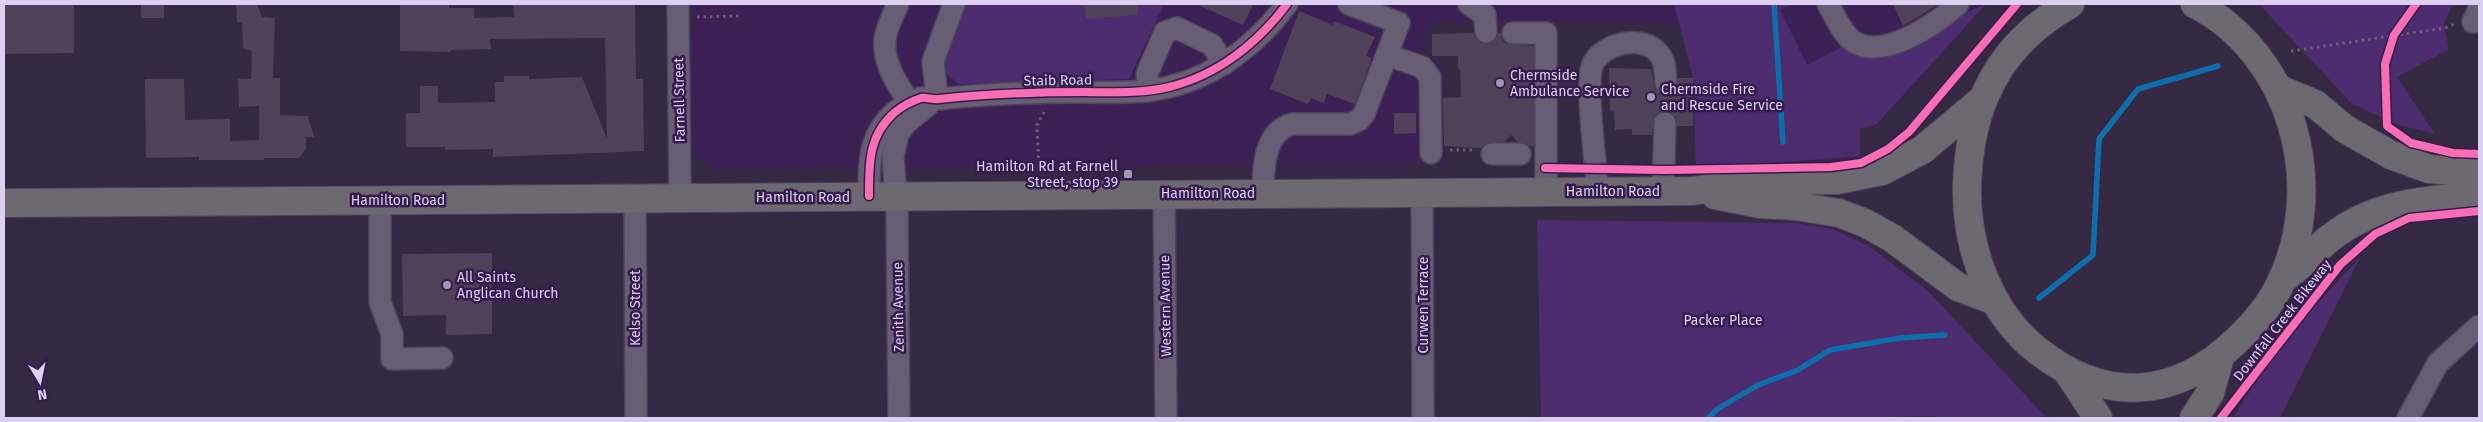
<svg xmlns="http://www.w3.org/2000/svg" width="2483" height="422" font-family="'Fira Sans',sans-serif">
<rect width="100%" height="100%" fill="#352843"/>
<polygon fill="#3b2056" points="692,4 1986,4 1877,124 1860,129 1860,156 1726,161 1723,23 1431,22 1419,50 1443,68 1445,164 714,169 692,152"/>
<g fill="#4c2b6e">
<polygon points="961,4 1164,4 1129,79 958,84 938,65"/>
<polygon points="1674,4 1793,4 1780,10 1807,65 1845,45 1866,55 1986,4 1877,124 1860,129 1860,156 1696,169 1693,78"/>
<polygon points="2259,4 2453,4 2444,24 2449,49 2397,77 2435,134 2399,125 2352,104"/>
<polygon points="1537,220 1796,223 1833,229 1869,246 1927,290 2047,418 1949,418 1929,416 1843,418 1541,418"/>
<path d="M 2361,256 L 2280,418 L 2233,418 C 2268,358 2313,307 2361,256 Z"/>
</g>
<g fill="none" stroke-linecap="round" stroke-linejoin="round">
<g stroke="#0e6eab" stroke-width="5.5">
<polyline points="1774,4 1783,142"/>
<polyline points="2039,298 2093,255 2099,139 2138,89 2218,66"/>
<polyline points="1708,418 1719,408 1758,385 1798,370 1830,350 1900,338 1945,335"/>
</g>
</g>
<g fill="#4f4157">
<polygon points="4,4 74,4 74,53 4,54"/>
<rect x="141" y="4" width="23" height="14"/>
<polygon points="236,4 257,4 262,17 275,18 273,78 280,78 280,115 308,116 314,137 306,137 306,149 299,158 264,158 264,160 199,160 199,157 146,158 145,79 184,79 185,120 230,119 230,141 259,140 259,106 239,107 238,79 251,79 252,51 243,48 242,23 237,22"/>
<polygon points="400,4 449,4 449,8 474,8 474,18 514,17 513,4 635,4 636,79 643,79 644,151 493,157 493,149 445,150 445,147 406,147 406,113 420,113 420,86 438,86 438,103 495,102 495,82 504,82 504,76 529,76 529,79 582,77 607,139 605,38 490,39 491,49 451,50 451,52 400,51"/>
<polygon points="1084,4 1138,4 1138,15 1086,19"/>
<polygon points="1196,4 1253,4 1243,25"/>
<polygon points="1893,4 1939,4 1903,26"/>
<polygon points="1299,11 1333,25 1334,21 1375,37 1366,56 1372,58 1355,104 1327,94 1324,103 1311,98 1308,104 1270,89"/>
<polygon points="1474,33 1481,43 1492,43 1498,33 1501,33 1502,40 1507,44 1534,46 1534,147 1518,142 1511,135 1504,142 1492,142 1481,148 1444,146 1443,98 1461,97 1460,69 1458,69 1458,56 1432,56 1432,34"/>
<polygon points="1609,68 1651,69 1655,90 1666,95 1677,89 1678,78 1693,78 1693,126 1677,126 1676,117 1665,111 1654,117 1652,135 1632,135 1632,129 1615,130 1614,112 1610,111"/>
<polygon points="1394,113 1416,113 1416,133 1394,134"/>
<polygon points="492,253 492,334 446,335 446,315 403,316 402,254"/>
</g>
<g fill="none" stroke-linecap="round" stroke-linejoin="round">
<defs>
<g id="minor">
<polyline points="678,4 680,197"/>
<path d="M 898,4 C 893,15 886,28 885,40 C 882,66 903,93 917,113"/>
<polyline points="1469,4 1485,15 1486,32"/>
<path d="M 1828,4 C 1835,16 1842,34 1854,42 C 1884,60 1936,24 1958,4"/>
<polyline points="2473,22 2479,8"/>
<polyline points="1513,33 1546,33 1546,192"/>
<polyline points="1387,55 1422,67 1430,77 1431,153"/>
<polyline points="1149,91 1147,74 1165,32 1177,28 1212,45 1224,64"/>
<polyline points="937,99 933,61 954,4"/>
<polyline points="1492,154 1520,154"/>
<path d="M 1598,191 C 1595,159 1591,129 1590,97 C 1590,87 1589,75 1592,66 C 1601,43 1644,33 1659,54 C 1666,62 1665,73 1666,83"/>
<polyline points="1663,191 1665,123"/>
<polyline points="1422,192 1423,418"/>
<polyline points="1164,193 1166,418"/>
<path d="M 1263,193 C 1263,168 1264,132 1292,124 L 1350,124 L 1359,120 L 1364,114 L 1399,23 L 1349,4"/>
<path d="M 869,196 C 869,165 868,136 894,113 C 901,107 912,101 921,98 C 926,97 933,100 939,99 C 987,94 1035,92 1083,92 C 1112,92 1140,94 1169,87 C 1218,75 1258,43 1287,4"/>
<polyline points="635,198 636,418"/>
<polyline points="380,200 380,302 392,334 392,359 442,358"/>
<polyline points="899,418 897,212 893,156 898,134 906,123 928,105"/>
<polyline points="2408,418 2438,363 2479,326"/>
</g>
<g id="major">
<path d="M 2070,4 C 1998,45 1969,106 1967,187 C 1966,247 1989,313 2038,351 C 2105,403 2174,400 2236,341 C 2255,323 2271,305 2282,280 C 2327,183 2292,54 2195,4"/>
<polyline points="2279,89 2315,104 2345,129 2391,155 2429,169 2479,173"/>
<polyline points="1715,195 1760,204 1795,206 1839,213 1865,223 1892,238 1958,287 1995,301"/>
<polyline points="4,203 1693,191 1760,181 1837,180 1882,171 1922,150 1983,99"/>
<path d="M 2284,278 C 2303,265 2313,252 2330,238 C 2374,203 2426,200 2479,196"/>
<polyline points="2068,372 2098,418"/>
<polyline points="2194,418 2210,393 2220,357"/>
</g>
</defs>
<use href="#minor" stroke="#4f435c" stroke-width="24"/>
<use href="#major" stroke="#4f435c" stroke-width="30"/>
<g stroke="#685f73" stroke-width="3" stroke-dasharray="2.5 4" stroke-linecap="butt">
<polyline points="697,17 739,16"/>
<polyline points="2291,51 2445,28 2455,24"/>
<polyline points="1450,150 1474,150"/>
<polyline points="1039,171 1037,125 1044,112"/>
</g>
<use href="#minor" stroke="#685e73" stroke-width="21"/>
<use href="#major" stroke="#6d6970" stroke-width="28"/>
<defs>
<g id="cycleway">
<polyline points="2416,4 2394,35 2385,64 2387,126 2411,143 2453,153 2479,154"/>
<polyline points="1545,168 1665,170 1831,167 1861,163 1888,149 1909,132 2017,4"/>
<path d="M 869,196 C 869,165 868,136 894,113 C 901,107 912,101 921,98 C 926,97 933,100 939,99 C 987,94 1035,92 1083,92 C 1112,92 1140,94 1169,87 C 1218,75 1258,43 1287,4"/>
<polyline points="2221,418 2340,265 2375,234 2409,218 2479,211"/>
</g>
</defs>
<use href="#cycleway" stroke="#351c4f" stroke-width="11"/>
<use href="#cycleway" stroke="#f96db3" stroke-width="8"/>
</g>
<g fill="#a295b3" stroke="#351c4f" stroke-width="2">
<circle cx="1500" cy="83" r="5"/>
<circle cx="1651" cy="97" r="5"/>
<rect x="1123" y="169" width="10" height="10" rx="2.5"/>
<circle cx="447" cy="285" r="5"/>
</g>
<g text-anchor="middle" stroke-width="5" stroke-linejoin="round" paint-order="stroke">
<g font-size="14" fill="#dccfef" stroke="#351c4f" text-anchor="start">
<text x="1510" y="80">Chermside<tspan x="1510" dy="16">Ambulance Service</tspan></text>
<text x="1661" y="94">Chermside Fire<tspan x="1661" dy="16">and Rescue Service</tspan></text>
<text x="1118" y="171" text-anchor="end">Hamilton Rd at Farnell<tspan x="1118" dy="16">Street, stop 39</tspan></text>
<text x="457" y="282">All Saints<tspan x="457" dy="16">Anglican Church</tspan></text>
</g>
<g font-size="14" fill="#dccfef" stroke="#351c4f">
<text transform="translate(1058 80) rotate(-1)" y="5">Staib Road</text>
<text transform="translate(679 100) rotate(-91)" y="5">Farnell Street</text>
<text x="1613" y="196">Hamilton Road</text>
<text x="1208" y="198">Hamilton Road</text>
<text x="803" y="202">Hamilton Road</text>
<text x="398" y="205">Hamilton Road</text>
<text transform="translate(1423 305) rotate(-90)" y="5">Curwen Terrace</text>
<text transform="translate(1165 306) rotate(-91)" y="5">Western Avenue</text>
<text transform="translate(898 307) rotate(-91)" y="5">Zenith Avenue</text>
<text transform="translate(635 308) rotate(-90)" y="5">Kelso Street</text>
<text transform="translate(2282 320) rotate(-52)" y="5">Downfall Creek Bikeway</text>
</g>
<g font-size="14" fill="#ded3ee" stroke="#351c4f">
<text x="1723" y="325">Packer Place</text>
</g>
</g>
<rect width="2483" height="422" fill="none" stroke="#dccfef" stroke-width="10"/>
<g transform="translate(40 382) rotate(170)" stroke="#351c4f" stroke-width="4" paint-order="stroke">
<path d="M0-4L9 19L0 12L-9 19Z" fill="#dccfef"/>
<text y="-8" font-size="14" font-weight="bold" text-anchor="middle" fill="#dccfef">N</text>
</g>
</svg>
